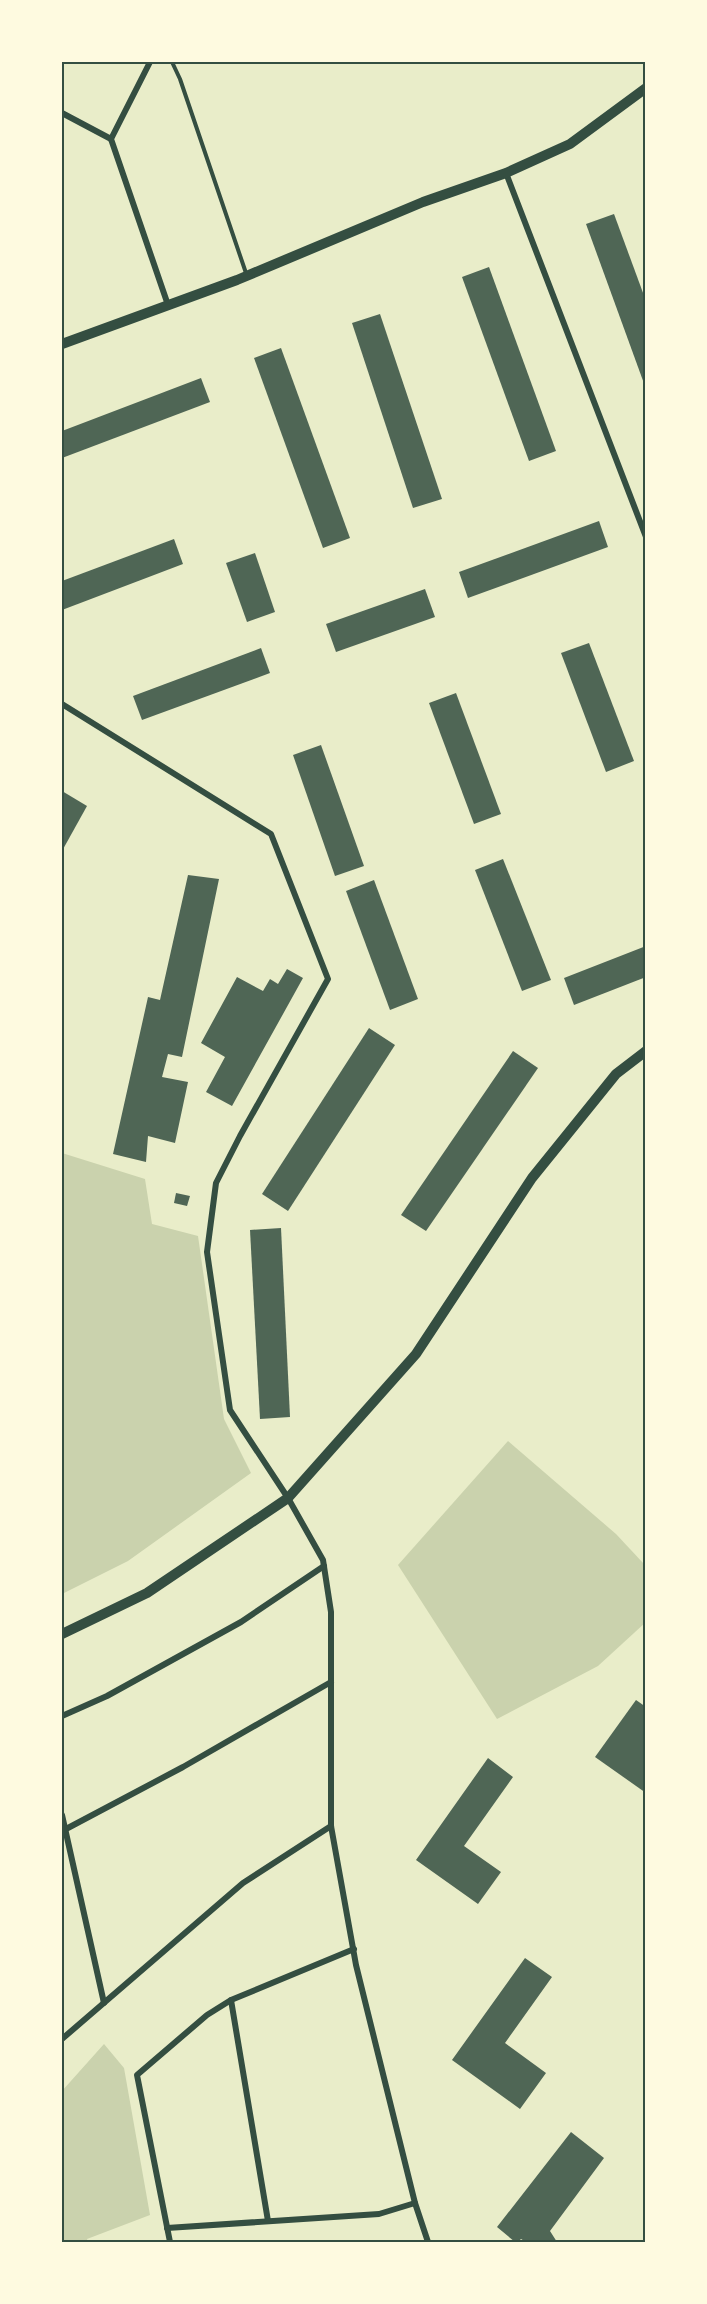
<svg xmlns="http://www.w3.org/2000/svg" width="707" height="2304" font-family="Raleway,sans-serif">
<rect width="100%" height="100%" fill="#e9edc9"/>
<g fill="#cad2ad">
<polygon points="62,1153 145,1179 152,1224 198,1236 224,1419 251,1473 128,1561 62,1594"/>
<polygon points="508,1441 616,1534 644,1564 646,1622 598,1666 497,1719 398,1565"/>
<polygon points="104,2044 124,2068 150,2215 87,2239 88,2242 62,2242 62,2091"/>
</g>
<g fill="#4f6655">
<polygon points="614,214 646,301 646,389 586,224"/>
<polygon points="489,267 556,451 529,461 462,277"/>
<polygon points="380,314 442,499 413,508 352,323"/>
<polygon points="281,348 350,538 323,548 254,358"/>
<polygon points="201,378 210,402 62,458 62,431"/>
<polygon points="599,521 608,547 468,598 459,572"/>
<polygon points="174,539 183,564 62,610 62,581"/>
<polygon points="255,553 275,612 247,622 226,563"/>
<polygon points="425,589 435,617 336,652 326,624"/>
<polygon points="589,643 634,761 606,772 561,653"/>
<polygon points="261,648 270,673 142,720 133,696"/>
<polygon points="456,693 501,814 474,824 429,703"/>
<polygon points="321,745 364,866 335,876 293,755"/>
<polygon points="62,791 87,806 62,851"/>
<polygon points="503,859 551,980 522,991 475,870"/>
<polygon points="188,875 219,879 182,1057 168,1054 162,1077 188,1082 175,1143 148,1136 146,1162 113,1154 148,997 160,1000"/>
<polygon points="374,880 418,999 390,1010 346,891"/>
<polygon points="646,946 646,977 574,1005 564,978"/>
<polygon points="287,969 303,978 232,1106 206,1092 225,1057 201,1043 237,977 263,991 270,979 278,984"/>
<polygon points="369,1028 395,1045 288,1211 262,1194"/>
<polygon points="513,1051 538,1068 426,1231 401,1215"/>
<polygon points="176,1193 190,1196 187,1206 174,1203"/>
<polygon points="281,1228 290,1417 260,1419 250,1230"/>
<polygon points="636,1700 646,1707 646,1793 595,1757"/>
<polygon points="488,1758 513,1777 464,1846 501,1872 478,1904 416,1860"/>
<polygon points="525,1958 552,1977 505,2043 546,2073 520,2109 452,2060"/>
<polygon points="571,2132 604,2158 550,2231 557,2242 526,2242 521,2239 518,2242 515,2242 497,2227"/>
</g>
<g fill="none" stroke-linecap="round" stroke-linejoin="round">
<polyline stroke="#344e41" stroke-width="4" points="172,62 180,79 247,276"/>
<g stroke="#344e41" stroke-width="6">
<polyline points="150,62 111,139 168,305"/>
<polyline points="62,113 111,139"/>
<polyline points="506,173 646,537"/>
<polyline points="62,704 271,834 328,979 240,1136 216,1183 207,1252 230,1410 288,1498 323,1560 331,1612 331,1826 356,1965 415,2203 428,2242"/>
<polyline points="62,1716 107,1696 241,1622 324,1566"/>
<polyline points="62,1815 104,2003"/>
<polyline points="66,1829 183,1767 331,1682"/>
<polyline points="231,2000 268,2221"/>
<polyline points="62,2039 243,1883 331,1826"/>
<polyline points="167,2228 379,2214 415,2203"/>
<polyline points="170,2242 137,2075 207,2015 231,2000 354,1949"/>
</g>
<g stroke="#344e41" stroke-width="10">
<polyline points="62,344 237,280 423,202 506,173 570,144 646,88"/>
<polyline points="62,1634 147,1593 288,1498 416,1354 532,1178 616,1074 646,1051"/>
</g>
</g>
<rect width="707" height="2304" fill="none" stroke="#fefae0" stroke-width="126"/>
<rect x="63" y="63" width="581" height="2178" fill="none" stroke="#344e41" stroke-width="2"/>
</svg>
